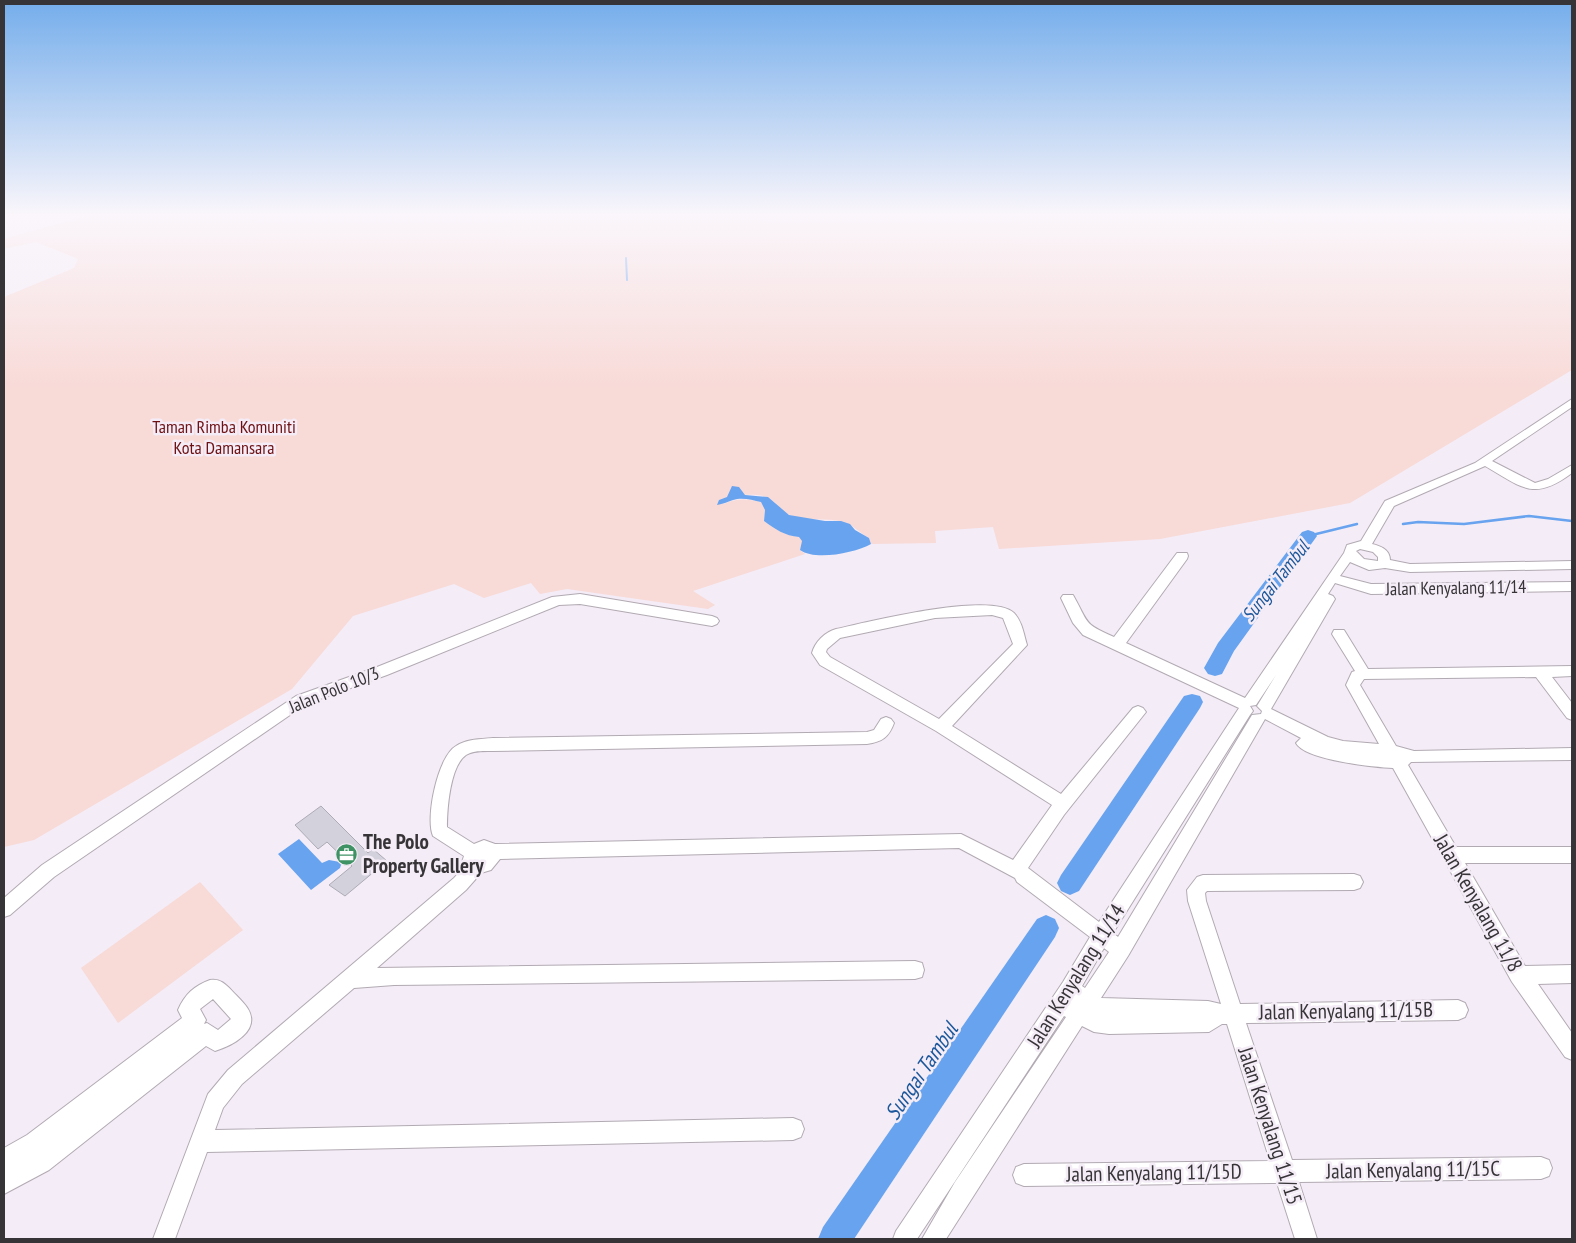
<svg xmlns="http://www.w3.org/2000/svg" width="1576" height="1243" font-family="'PT Sans Narrow',sans-serif">
<rect width="100%" height="100%" fill="#f4ecf6"/>
<g fill="#f8dad7">
<path d="M 86,216 L 1572,216 L 1572,370 L 1350,503 L 1160,539 L 999,549 L 993,527 L 935,531 L 936,543 L 871,544 L 869,538 C 860,533 852,524 843,522 C 827,517 806,522 790,515 C 782,512 776,502 769,498 C 758,492 730,495 719,500 L 724,504 C 737,498 747,499 761,502 L 765,510 L 764,521 C 775,529 786,536 799,537 L 802,541 L 800,550 L 805,554 L 693,591 L 715,605 L 708,609 L 567,589 L 540,594 L 531,583 L 484,598 L 454,584 L 353,616 L 292,689 L 34,840 L 4,847 L 4,297 L 74,268 L 78,259 L 36,242 L 4,249 L 4,239 Z"/>
<polygon points="200,882 243,930 118,1023 81,968"/>
</g>
<g fill="#67a3ef">
<path d="M 732,486 L 739,487 L 745,495 L 768,497 L 789,515 L 825,521 L 841,521 L 850,524 L 855,530 L 869,538 L 871,544 C 855,553 815,561 800,550 L 802,541 L 799,537 C 785,536 775,529 764,521 L 765,510 L 761,502 C 752,500 742,497 733,500 C 727,502 723,504 717,505 L 719,500 L 727,497 Z"/>
<polygon points="299,839 322,863 329,860 340,862 341,865 340,868 311,890 278,854"/>
</g>
<g fill="none" stroke-linecap="round" stroke-linejoin="round">
<polyline stroke="#67a3ef" stroke-width="2" points="626,258 627,280"/>
<g stroke="#67a3ef" stroke-width="2.5">
<polyline points="1403,524 1418,522 1464,524 1529,516 1572,521"/>
<polyline points="1308,536 1357,524"/>
</g>
<g fill="#67a3ef" fill-rule="evenodd">
<polygon points="1308,530 1314,532 1317,536 1234,651 1222,674 1215,676 1208,674 1204,668 1218,643 1302,532"/>
<polygon points="1192,694 1200,696 1203,702 1200,708 1079,891 1070,895 1061,891 1057,883 1061,875 1184,696"/>
<polygon points="1046,915 1055,919 1059,928 1055,937 854,1239 818,1239 823,1227 1037,919"/>
</g>
</g>
<polygon fill="#d2d1dc" stroke="#acabb6" points="321,806 368,853 373,849 387,861 345,896 329,885 352,866 327,842 318,849 295,825"/>
<g fill="none" stroke-linecap="round" stroke-linejoin="round">
<defs>
<g id="minor">
<path d="M 1572,399 L 1572,407 L 1492,461 L 1535,483 L 1548,479 L 1572,465 L 1572,473 C 1533,502 1522,487 1485,466 L 1394,506 L 1372,544 C 1381,546 1390,550 1390,560 L 1410,564 L 1572,561 L 1572,569 L 1410,572 L 1385,568 L 1369,570 L 1350,562 L 1340,576 L 1371,584 L 1572,582 L 1572,591 L 1371,594 L 1335,583 L 1328,594 L 1333,596 L 1335,599 L 1271,709 L 1328,737 L 1343,741 L 1379,744 L 1346,685 L 1352,672 L 1355,671 L 1332,634 L 1334,630 L 1344,630 L 1368,669 L 1572,666 L 1572,676 L 1552,677 L 1572,703 L 1572,720 L 1567,718 L 1536,677 L 1364,679 L 1360,685 L 1396,746 L 1414,751 L 1572,748 L 1572,760 L 1411,762 L 1408,765 L 1456,847 L 1572,847 L 1572,863 L 1465,863 L 1525,966 L 1572,965 L 1572,983 L 1538,984 L 1572,1033 L 1572,1060 L 1565,1057 L 1512,982 L 1393,768 C 1373,767 1305,760 1296,743 L 1301,738 L 1265,719 L 1128,956 L 1101,998 L 1208,1001 L 1221,1004 L 1188,901 L 1187,890 L 1197,877 L 1203,875 L 1354,874 L 1360,876 L 1363,882 L 1360,888 L 1354,890 L 1207,891 L 1205,893 L 1206,901 L 1240,1004 L 1458,1000 L 1465,1003 L 1468,1010 L 1465,1017 L 1458,1020 L 1246,1023 L 1292,1160 L 1541,1157 L 1549,1160 L 1552,1168 L 1549,1176 L 1541,1179 L 1299,1182 L 1317,1239 L 1295,1239 L 1277,1183 L 1024,1186 L 1016,1183 L 1013,1175 L 1016,1167 L 1024,1164 L 1270,1161 L 1227,1024 L 1222,1024 L 1209,1032 L 1109,1034 L 1094,1032 L 1082,1026 L 946,1239 L 922,1239 L 955,1182 L 1066,1017 L 1064,1016 L 917,1239 L 893,1239 L 896,1231 L 1063,982 L 1090,937 L 1017,882 L 1015,878 L 959,848 L 500,859 L 491,870 L 481,873 L 466,890 L 377,968 L 915,961 L 922,963 L 924,970 L 922,977 L 915,979 L 394,985 L 354,988 L 242,1084 L 223,1108 L 215,1130 L 793,1118 L 801,1121 L 804,1129 L 801,1137 L 793,1140 L 207,1152 L 175,1239 L 153,1239 L 208,1094 L 228,1070 L 454,878 L 464,867 L 462,862 L 464,856 L 433,836 C 425,818 438,756 456,746 C 466,739 481,739 493,738 L 867,732 L 874,730 L 881,719 L 886,717 L 891,719 L 894,723 C 889,737 882,742 867,744 L 493,751 C 485,751 473,750 466,755 C 450,766 447,809 447,827 L 474,844 L 484,840 L 495,844 L 961,834 L 1013,860 L 1052,805 L 936,731 L 820,665 L 812,653 C 815,642 825,632 836,629 C 868,622 991,591 1014,613 C 1022,621 1024,635 1027,645 L 952,726 L 1061,794 L 1133,708 L 1138,706 L 1143,708 L 1146,712 L 1064,815 L 1028,868 L 1099,922 L 1239,708 L 1083,635 L 1073,623 L 1061,598 L 1063,595 L 1073,595 C 1089,623 1082,623 1114,637 L 1177,553 L 1187,553 L 1188,556 L 1187,559 L 1126,643 L 1245,698 L 1344,553 L 1347,545 L 1361,541 L 1385,501 L 1475,463 ZM 1360,549 L 1373,552 L 1378,557 L 1378,561 L 1364,559 L 1356,551 ZM 992,615 L 1003,618 L 1013,644 L 939,719 L 830,657 L 826,652 L 827,649 L 840,638 L 935,618 ZM 1276,675 L 1257,706 L 1262,711 L 1261,714 L 1252,715 L 1118,937 L 1113,933 L 1250,715 L 1253,711 L 1250,706 L 1256,705 ZM 1104,948 L 1109,952 L 1085,988 L 1082,986 Z"/>
<polygon points="580,594 712,616 717,618 719,621 717,624 712,626 580,604 559,605 387,675 306,704 54,877 10,915 4,917 4,898 42,865 296,696 377,667 552,597"/>
<path d="M 210,980 C 222,978 228,987 236,995 C 240,999 245,1004 248,1009 C 261,1031 232,1046 215,1051 L 206,1046 L 49,1170 L 4,1194 L 4,1148 L 27,1135 L 182,1018 L 178,1010 C 185,994 194,986 210,980 ZM 213,999 L 231,1019 L 218,1030 L 207,1023 L 204,1024 L 206,1020 L 200,1009 Z"/>
</g>
</defs>
<use href="#minor" stroke="#b2aab3" stroke-width="2"/>
<use href="#minor" fill="#fff" fill-rule="evenodd"/>
</g>
<linearGradient id="sky" x2="0" y2="1"><stop stop-color="#74adeb"/><stop offset="0.55" stop-color="#faf6fb"/><stop offset="1" stop-color="#faf6fb" stop-opacity="0"/></linearGradient>
<rect width="1576" height="390" fill="url(#sky)"/>
<defs>
<symbol id="office-disc" viewBox="-11 -11 22 22"><circle r="9.5" fill="#3e9264" stroke="#f4ecf6"/><path d="M-6-3h4V-5.5h4V-3h4V5H-6ZM-1-4.5V-3h2v-1.5ZM-6 0V1H6V0Z" fill="#fff"/></symbol>
</defs>
<g fill-rule="evenodd">
<use href="#office-disc" x="334" y="842" width="25" height="25"/>
</g>
<g text-anchor="middle" stroke-width="5" stroke-linejoin="round" paint-order="stroke">
<g font-size="18" fill="#6e1114" stroke="#f4ecf6">
<text x="224" y="433">Taman Rimba Komuniti<tspan x="224" dy="21">Kota Damansara</tspan></text>
</g>
<g font-size="18" fill="#373438" stroke="#f4ecf6">
<text transform="translate(1456 588) rotate(-1)" y="6">Jalan Kenyalang 11/14</text>
<text transform="translate(334 690) rotate(-22)" y="6">Jalan Polo 10/3</text>
</g>
<g font-size="19" font-style="italic" fill="#1d589c" stroke="#f4ecf6">
<text transform="translate(1275 581) rotate(-52)" y="7">Sungai Tambul</text>
</g>
<g font-size="21" font-weight="bold" fill="#373438" stroke="#f4ecf6" text-anchor="start">
<text x="363" y="849">The Polo<tspan x="363" dy="24">Property Gallery</tspan></text>
</g>
<g font-size="21" fill="#373438" stroke="#f4ecf6">
<text transform="translate(1478 903) rotate(60)" y="7">Jalan Kenyalang 11/8</text>
<text transform="translate(1076 976) rotate(-58)" y="7">Jalan Kenyalang 11/14</text>
<text transform="translate(1346 1011) rotate(-1)" y="7">Jalan Kenyalang 11/15B</text>
<text transform="translate(1270 1126) rotate(72)" y="7">Jalan Kenyalang 11/15</text>
<text transform="translate(1413 1170) rotate(-1)" y="7">Jalan Kenyalang 11/15C</text>
<text transform="translate(1154 1173) rotate(-1)" y="7">Jalan Kenyalang 11/15D</text>
</g>
<g font-size="22" font-style="italic" fill="#1d589c" stroke="#f4ecf6">
<text transform="translate(921 1071) rotate(-56)" y="8">Sungai Tambul</text>
</g>
</g>
<rect width="1576" height="1243" fill="none" stroke="#373438" stroke-width="10"/>
</svg>
